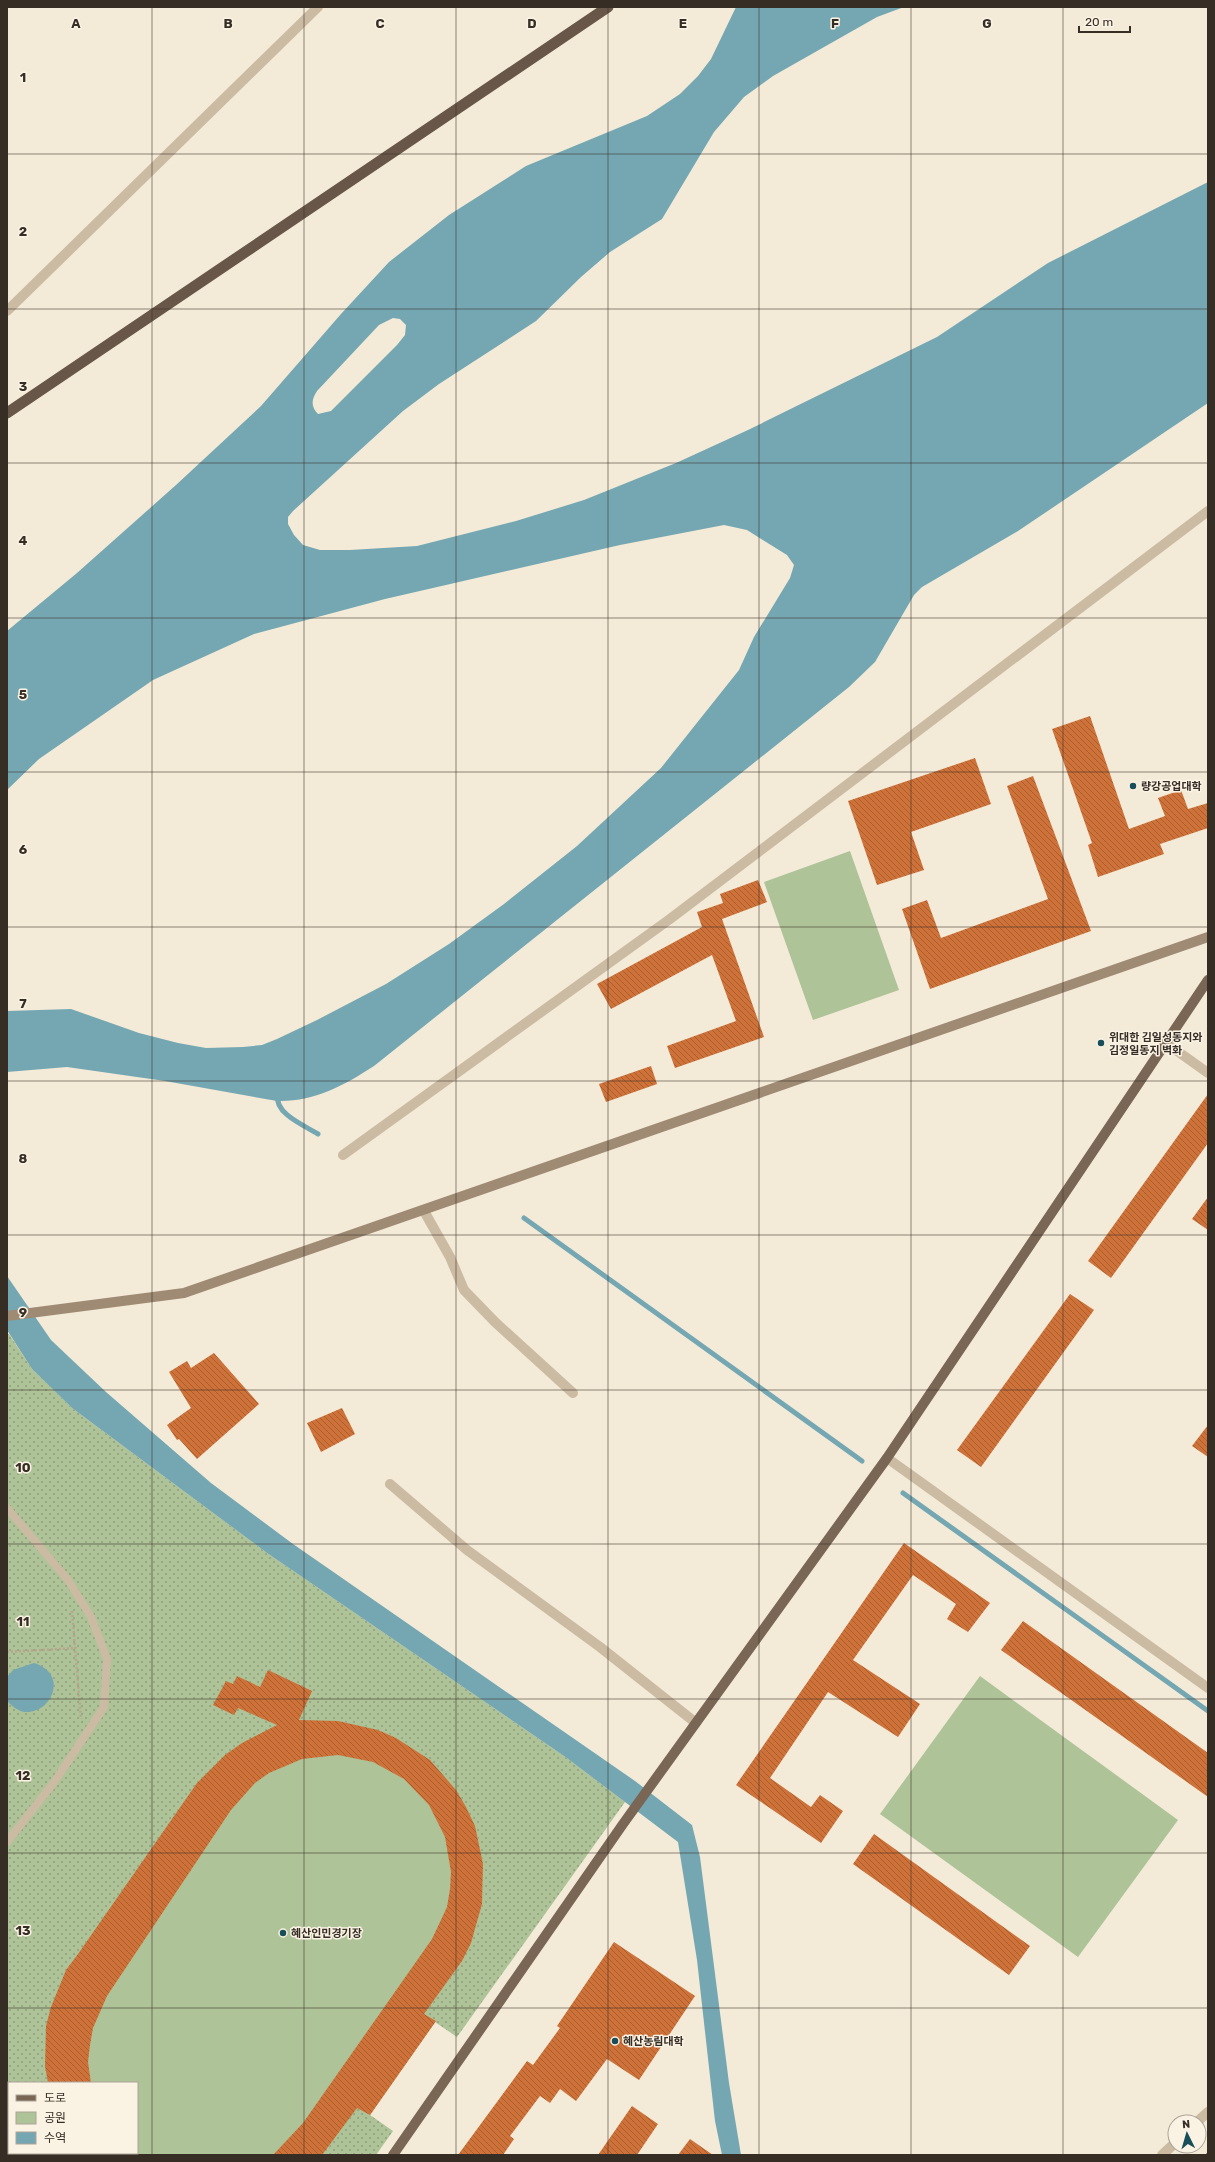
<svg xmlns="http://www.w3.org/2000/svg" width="1215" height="2162" font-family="Rubik,'Noto Sans KR',sans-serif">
<defs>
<pattern id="green-dots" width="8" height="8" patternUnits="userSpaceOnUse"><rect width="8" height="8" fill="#aec397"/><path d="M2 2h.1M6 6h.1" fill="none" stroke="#8e9f7b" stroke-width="1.8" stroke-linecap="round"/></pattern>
<pattern id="building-back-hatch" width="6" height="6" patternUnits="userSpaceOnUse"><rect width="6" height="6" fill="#cf7239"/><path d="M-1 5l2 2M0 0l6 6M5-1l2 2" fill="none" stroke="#a95e30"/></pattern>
</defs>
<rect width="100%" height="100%" fill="#f3ead8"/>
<path fill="url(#green-dots)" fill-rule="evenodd" d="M 7,1334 L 9,1334 L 32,1369 L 72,1408 L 267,1553 L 564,1756 L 625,1802 L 457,2037 L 435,2022 L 370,2115 L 393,2131 L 376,2155 L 7,2155 ZM 9,2083 L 137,2083 L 137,2153 L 9,2153 Z"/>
<g fill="#aec397">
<polygon points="850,851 899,990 813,1020 764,882"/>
<polygon points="980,1676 1178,1820 1078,1957 880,1814"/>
<path d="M 338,1721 C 358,1724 378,1728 397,1738 C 463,1772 499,1850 478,1923 C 468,1957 445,1985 424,2014 L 436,2021 L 370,2115 L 357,2108 L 322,2155 L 85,2155 L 83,2153 L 137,2153 L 137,2083 L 48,2083 L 45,2046 L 46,2026 L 58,1988 L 78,1954 L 197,1783 L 225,1755 Z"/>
</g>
<g fill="#74a7b2" fill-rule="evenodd">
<path d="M 736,7 L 904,7 L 877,17 L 773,76 L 744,97 L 714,132 L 662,219 L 610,252 L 581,277 L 536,321 L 439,384 L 403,411 L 293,511 L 288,517 L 288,524 L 294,535 L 303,545 L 320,550 L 350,550 L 417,546 L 516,521 L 584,500 L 676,463 L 748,430 L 937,337 L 1048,263 L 1208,182 L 1208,403 L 1018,531 L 922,587 L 914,595 L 875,662 L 849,687 L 374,1066 C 343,1086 314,1102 277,1101 L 165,1081 L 67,1067 L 7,1072 L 7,1011 L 71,1009 L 139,1033 L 178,1043 L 206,1048 L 243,1047 L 262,1045 L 277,1039 L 317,1020 L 386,984 L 449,944 L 504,904 L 577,846 L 661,768 L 739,670 L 754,637 L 790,578 L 794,565 L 787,555 L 747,530 L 724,525 L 620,545 L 385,599 L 254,634 L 153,680 L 39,759 L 7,790 L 7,631 L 77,573 L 176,485 L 261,406 L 341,314 L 389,262 L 449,215 L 526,166 L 647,116 L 680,94 L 698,76 L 711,59 ZM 393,318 L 400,319 L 406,325 L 405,335 L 397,345 L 331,411 L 318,414 C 311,407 311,400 317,391 L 379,325 Z"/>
<polygon points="7,1276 51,1340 106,1392 211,1483 293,1544 635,1781 692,1825 700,1857 729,2083 741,2155 722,2155 715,2121 697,1960 678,1842 564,1756 267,1553 72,1408 32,1369 7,1330"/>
<path d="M 34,1663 C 69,1674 52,1713 26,1712 C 19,1712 12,1706 7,1701 L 7,1677 L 13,1670 Z"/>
</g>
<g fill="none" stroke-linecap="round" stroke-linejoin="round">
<g stroke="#74a7b2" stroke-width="5">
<path d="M 278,1096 C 274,1113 305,1126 318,1134"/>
<polyline points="524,1218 862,1461"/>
<polyline points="903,1493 1208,1711"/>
</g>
</g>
<g fill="url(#building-back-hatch)">
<polygon points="1090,716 1129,829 1165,816 1158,798 1181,790 1188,809 1208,803 1208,828 1160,844 1164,854 1098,877 1088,845 1092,843 1052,729"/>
<polygon points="975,758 991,804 911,832 924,870 877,885 848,801"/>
<polygon points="1033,776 1091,931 930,989 902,909 927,900 941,938 1048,899 1007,786"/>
<polygon points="758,880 767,902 722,919 764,1037 675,1068 667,1046 736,1021 712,955 611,1009 597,984 702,927 697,912 723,903 720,894"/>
<polygon points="651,1066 657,1084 606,1102 599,1084"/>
<polygon points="1208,1094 1208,1143 1111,1278 1088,1261"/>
<polygon points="1208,1197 1208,1230 1192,1219"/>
<polygon points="1070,1294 1094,1310 981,1467 957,1450"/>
<polygon points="214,1353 259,1404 197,1459 179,1439 177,1440 167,1425 191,1408 169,1372 187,1361 191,1368"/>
<polygon points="342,1408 355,1434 321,1452 307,1423"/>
<polygon points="1208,1425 1208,1457 1192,1446"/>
<polygon points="904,1543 990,1603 968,1632 947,1619 956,1604 913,1575 853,1660 920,1704 898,1737 828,1692 770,1778 811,1807 820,1795 843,1811 821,1843 736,1785"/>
<polygon points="1023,1621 1208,1753 1208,1797 1001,1650"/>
<polygon points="268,1670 312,1691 299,1720 338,1721 378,1730 396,1738 430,1760 456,1790 466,1807 475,1826 483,1864 482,1904 471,1943 462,1961 424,2014 436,2021 370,2115 357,2108 322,2155 273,2155 303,2123 432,1939 447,1907 450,1889 451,1872 445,1837 429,1805 404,1779 373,1762 338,1755 302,1759 269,1773 255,1783 231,1810 107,1996 93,2028 90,2045 88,2062 91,2083 48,2083 45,2066 46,2026 51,2007 66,1970 78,1954 197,1783 225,1755 242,1743 277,1725 238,1708 234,1715 213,1705 226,1681 233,1684 237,1676 260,1687"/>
<polygon points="874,1834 1030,1946 1009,1975 853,1864"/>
<polygon points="614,1942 695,1996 639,2080 607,2059 576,2101 560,2089 550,2103 540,2096 510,2136 514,2139 503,2155 458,2155 527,2061 533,2065 560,2028 557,2026"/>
<polygon points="632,2106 658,2124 637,2155 598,2155"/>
<polygon points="690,2139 713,2155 678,2155"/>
</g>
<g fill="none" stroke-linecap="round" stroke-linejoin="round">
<g stroke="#b8a58d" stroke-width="2.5" stroke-dasharray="2 2" stroke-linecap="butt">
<polyline points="72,1611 81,1719"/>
<polyline points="7,1652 76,1648"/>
</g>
<polyline stroke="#ccbba3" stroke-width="8" points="7,1508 68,1580 91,1617 107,1659 104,1707 55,1781 7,1842"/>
<g stroke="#ccbba3" stroke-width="10">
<polyline points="7,311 318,7"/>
<polyline points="1166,1043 1208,1073"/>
<polyline points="343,1155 670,919 1208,511"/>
<polyline points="424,1211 450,1257 464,1290 495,1322 573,1393"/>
<polyline points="887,1458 1208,1688"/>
<polyline points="390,1484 467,1550 600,1647 696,1723"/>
<polyline points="1197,2122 1208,2112"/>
<polyline points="1162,2155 1175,2143"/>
</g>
<polyline stroke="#9f8a74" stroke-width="10" points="7,1316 184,1293 1208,937"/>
<polyline stroke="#796655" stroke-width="10" points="393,2155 623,1824 887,1458 1208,980"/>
<polyline stroke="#685748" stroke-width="11" points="7,413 608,7"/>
<polyline stroke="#362d25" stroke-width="3" stroke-dasharray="1 3" stroke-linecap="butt" points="1207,2155 1208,2154"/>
</g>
<path fill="none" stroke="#362d25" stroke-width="1" stroke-opacity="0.55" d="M 152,7 L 152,2155M 304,7 L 304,2155M 456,7 L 456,2155M 608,7 L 608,2155M 759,7 L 759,2155M 911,7 L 911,2155M 1063,7 L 1063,2155M 7,154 L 1208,154M 7,309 L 1208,309M 7,463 L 1208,463M 7,618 L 1208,618M 7,772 L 1208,772M 7,927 L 1208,927M 7,1081 L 1208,1081M 7,1235 L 1208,1235M 7,1390 L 1208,1390M 7,1544 L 1208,1544M 7,1699 L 1208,1699M 7,1853 L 1208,1853M 7,2008 L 1208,2008"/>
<g fill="#184d5a" stroke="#faf3e4" stroke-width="1.5">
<circle cx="1133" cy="786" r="4"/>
<circle cx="1101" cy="1043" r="4"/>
<circle cx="283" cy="1933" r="4"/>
<circle cx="615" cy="2041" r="4"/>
</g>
<g text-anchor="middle" stroke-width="3" stroke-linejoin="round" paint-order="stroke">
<g font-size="11" font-weight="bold" fill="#362d25" stroke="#faf3e4" text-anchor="start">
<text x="1141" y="790">량강공업대학</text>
<text x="1109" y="1041">위대한 김일성동지와<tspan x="1109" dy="13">김정일동지 벽화</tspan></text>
<text x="291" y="1937">혜산인민경기장</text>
<text x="623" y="2045">혜산농림대학</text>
</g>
</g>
<g font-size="13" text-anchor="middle" font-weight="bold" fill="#362d25" stroke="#faf3e4" stroke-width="3" stroke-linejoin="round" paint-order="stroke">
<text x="76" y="28">A</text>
<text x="228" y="28">B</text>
<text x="380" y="28">C</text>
<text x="532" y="28">D</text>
<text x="683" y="28">E</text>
<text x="835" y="28">F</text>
<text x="987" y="28">G</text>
<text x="23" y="82">1</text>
<text x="23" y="236">2</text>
<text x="23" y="391">3</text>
<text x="23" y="545">4</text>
<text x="23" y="699">5</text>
<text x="23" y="854">6</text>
<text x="23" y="1008">7</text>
<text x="23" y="1163">8</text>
<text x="23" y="1317">9</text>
<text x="23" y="1472">10</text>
<text x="23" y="1626">11</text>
<text x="23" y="1780">12</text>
<text x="23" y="1935">13</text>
</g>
<rect width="1215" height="2162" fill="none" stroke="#362d25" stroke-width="16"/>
<rect x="8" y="2082" width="130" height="72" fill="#faf3e4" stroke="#aca498"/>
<rect x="16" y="2095" width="20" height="6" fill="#796655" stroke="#aca498"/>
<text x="44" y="2102" font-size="12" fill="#362d25">도로</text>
<rect x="16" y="2112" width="20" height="12" fill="#aec397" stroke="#aca498"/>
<text x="44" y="2122" font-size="12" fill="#362d25">공원</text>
<rect x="16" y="2132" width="20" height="12" fill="#74a7b2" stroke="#aca498"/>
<text x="44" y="2142" font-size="12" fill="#362d25">수역</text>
<g transform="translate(1187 2134) rotate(355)"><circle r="19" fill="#faf3e4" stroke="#aca498"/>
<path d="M0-3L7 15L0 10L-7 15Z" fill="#184d5a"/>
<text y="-6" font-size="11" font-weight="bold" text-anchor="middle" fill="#362d25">N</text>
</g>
<path d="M1079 26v6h51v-6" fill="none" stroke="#362d25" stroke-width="2"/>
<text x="1085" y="26" font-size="12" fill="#362d25" stroke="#faf3e4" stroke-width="3" paint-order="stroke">20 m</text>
</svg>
